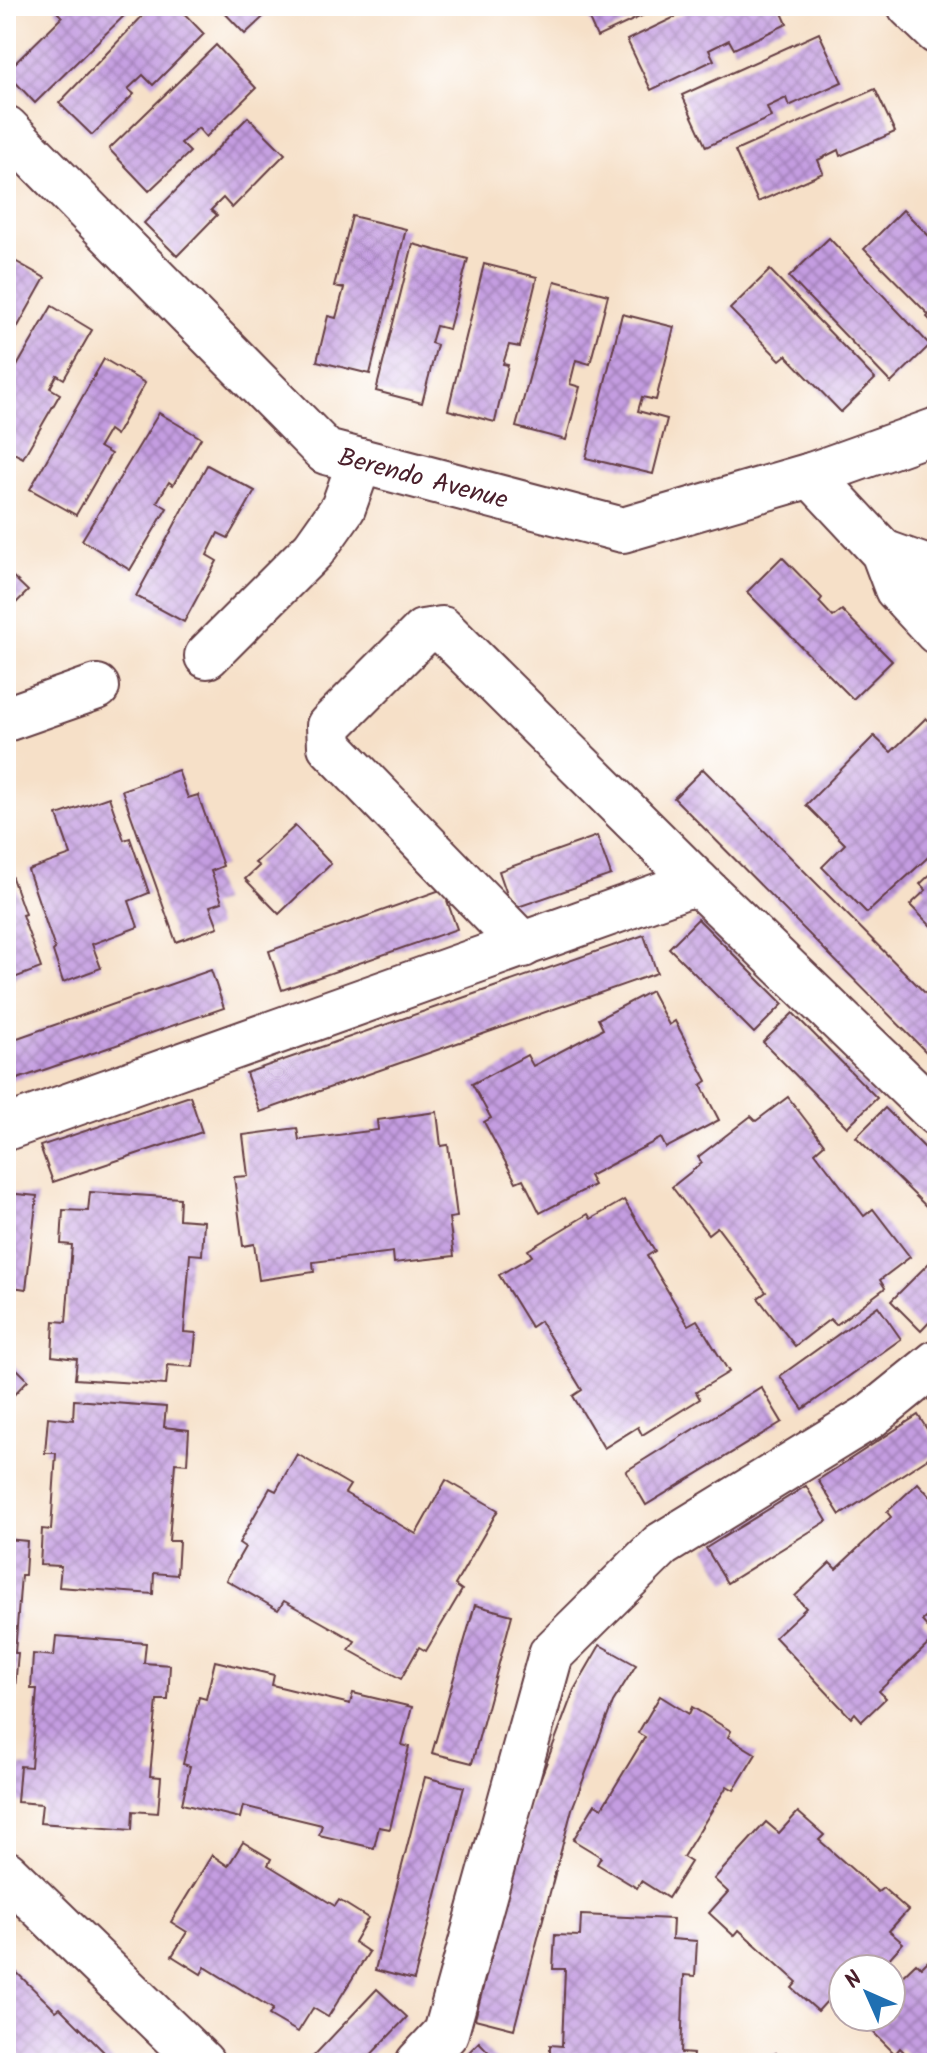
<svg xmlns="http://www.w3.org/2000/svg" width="943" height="2069" font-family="Kalam,sans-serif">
<defs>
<pattern id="building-cross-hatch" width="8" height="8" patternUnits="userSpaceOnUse" patternTransform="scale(2)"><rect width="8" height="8" fill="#c49de1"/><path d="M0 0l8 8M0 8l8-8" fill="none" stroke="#a17fb7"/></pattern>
</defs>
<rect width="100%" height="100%" fill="#fff"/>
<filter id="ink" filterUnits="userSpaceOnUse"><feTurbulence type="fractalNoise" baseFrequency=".0125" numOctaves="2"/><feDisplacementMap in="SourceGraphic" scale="16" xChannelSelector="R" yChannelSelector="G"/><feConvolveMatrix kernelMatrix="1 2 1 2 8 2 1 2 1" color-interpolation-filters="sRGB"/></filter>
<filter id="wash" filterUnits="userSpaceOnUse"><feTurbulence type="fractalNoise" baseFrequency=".006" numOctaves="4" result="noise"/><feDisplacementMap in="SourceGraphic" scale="32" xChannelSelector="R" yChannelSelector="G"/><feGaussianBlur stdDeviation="1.8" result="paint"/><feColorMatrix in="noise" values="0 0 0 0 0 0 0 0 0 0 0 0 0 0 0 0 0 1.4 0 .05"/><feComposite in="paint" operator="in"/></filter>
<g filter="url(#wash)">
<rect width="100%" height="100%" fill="#f6e0c8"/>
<g id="blocks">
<g fill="url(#building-cross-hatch)">
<polygon points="59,6 134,6 35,103 6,72 62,17 55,10"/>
<polygon points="152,6 177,6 204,34 153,85 143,75 128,89 134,94 92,135 59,103"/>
<polygon points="218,6 275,6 245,34"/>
<polygon points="583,6 663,6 597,37"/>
<polygon points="698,6 779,6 787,24 734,49 729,40 709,50 714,60 651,90 627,40"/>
<polygon points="819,33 842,82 789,106 786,98 767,107 771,117 706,147 682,95"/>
<polygon points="216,45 256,88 206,137 198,128 181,143 190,152 149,191 109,149"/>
<polygon points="875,89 895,132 840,156 838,150 818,160 823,173 758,202 735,151"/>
<polygon points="248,117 285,154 232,208 223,198 211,210 217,215 177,256 144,223"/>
<polygon points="903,210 937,244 937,327 927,317 929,315 864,249"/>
<polygon points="352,216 406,229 370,374 317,361 328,316 336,318 344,288 334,286"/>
<polygon points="829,238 930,345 891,383 789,277"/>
<polygon points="413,244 468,259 449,329 436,326 431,343 437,345 422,403 376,391"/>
<polygon points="6,256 45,278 17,328 6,321"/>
<polygon points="484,264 537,277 520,347 509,345 503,364 508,365 495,422 448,410"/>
<polygon points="770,270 875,379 841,412 786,355 780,360 730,309"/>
<polygon points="555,281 608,295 590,364 576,360 570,384 580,387 566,440 516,427"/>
<polygon points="52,306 92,330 64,379 57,375 50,388 60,394 23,458 6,449 6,385"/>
<polygon points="622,314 674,327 656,400 642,397 638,411 667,419 653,474 586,458"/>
<polygon points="104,359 145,383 116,435 109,430 99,447 111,454 76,515 30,489"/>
<polygon points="159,413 201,438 173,485 169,482 157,502 167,508 130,570 82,540"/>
<polygon points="207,465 255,491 228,538 218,533 207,555 217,561 184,622 136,596"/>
<polygon points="782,557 822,598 819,602 833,617 842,610 892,661 853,699 747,592"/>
<polygon points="6,570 28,591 6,613"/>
<polygon points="926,718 937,729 937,849 867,913 822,867 845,844 806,805 874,736 891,752"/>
<polygon points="703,769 937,1005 937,1063 674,798"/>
<polygon points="178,770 188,798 198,795 223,866 211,871 222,902 210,906 218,927 176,942 122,790"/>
<polygon points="109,797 124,840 130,838 149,893 129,901 138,927 92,944 101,968 63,982 53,951 55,949 28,870 71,855 57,815"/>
<polygon points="295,826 331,864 279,914 245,879 259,866 255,863"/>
<polygon points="597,836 611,875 512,909 499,871"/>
<polygon points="6,861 25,914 22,915 41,968 6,981"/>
<polygon points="937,868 937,932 910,905 926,890 920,884"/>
<polygon points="443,889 457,929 282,990 269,951"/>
<polygon points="698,919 783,1004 754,1033 669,948"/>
<polygon points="644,935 657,973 260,1112 246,1073"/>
<polygon points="211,970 224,1008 6,1083 6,1042"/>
<polygon points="651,991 669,1025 675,1021 707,1081 701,1085 719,1120 666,1148 661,1138 589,1176 594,1185 540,1213 523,1179 516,1182 484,1122 491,1118 472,1084 527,1055 533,1066 603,1029 598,1019"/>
<polygon points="793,1013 877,1098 847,1127 763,1042"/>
<polygon points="190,1096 202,1132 53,1182 40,1146"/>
<polygon points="788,1097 824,1144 815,1152 864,1216 873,1209 910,1257 880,1280 885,1288 836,1325 830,1319 795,1346 758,1298 766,1292 717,1227 708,1234 672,1187 702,1163 698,1157 751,1116 756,1121"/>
<polygon points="885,1108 937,1160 937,1217 856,1137"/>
<polygon points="437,1112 441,1146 448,1145 457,1217 449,1218 454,1256 394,1263 393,1252 313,1262 314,1272 259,1280 254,1244 243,1246 234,1177 248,1176 243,1135 297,1128 299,1140 378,1130 377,1120"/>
<polygon points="90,1192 180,1198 179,1219 204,1221 202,1255 190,1254 184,1332 196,1333 193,1367 168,1365 166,1385 75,1379 77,1359 52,1356 54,1321 66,1322 72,1245 61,1244 63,1210 88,1211"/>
<polygon points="6,1193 37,1196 26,1289 6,1286"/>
<polygon points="624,1200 655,1251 647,1256 688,1325 697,1320 729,1372 696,1392 700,1399 642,1435 638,1427 604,1448 573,1396 582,1390 540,1321 531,1327 499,1275 532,1256 528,1250 588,1214 591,1219"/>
<polygon points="937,1255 937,1314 921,1331 891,1301"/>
<polygon points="878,1306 901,1339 803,1409 780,1376"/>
<polygon points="6,1358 28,1380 6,1403"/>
<polygon points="761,1387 782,1422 646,1505 626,1471"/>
<polygon points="74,1400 166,1407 164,1427 189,1430 187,1464 175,1463 169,1541 179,1541 177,1575 154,1573 153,1594 59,1587 61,1566 40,1565 42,1529 51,1530 56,1453 45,1453 48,1417 73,1420"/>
<polygon points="918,1415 937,1445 937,1452 840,1515 818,1480"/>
<polygon points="297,1454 350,1485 345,1493 416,1534 446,1480 498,1510 455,1585 462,1590 426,1651 419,1647 401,1679 349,1650 355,1641 284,1601 278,1610 226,1580 245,1547 239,1543 270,1488 276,1491"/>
<polygon points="918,1483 937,1504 937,1607 922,1621 936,1637 879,1691 886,1698 862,1721 855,1713 851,1718 775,1637 806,1608 795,1596 830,1563 836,1569 891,1517 887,1512"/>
<polygon points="806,1486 827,1521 727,1583 706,1548"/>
<polygon points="6,1539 27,1541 25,1575 21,1575 15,1653 18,1653 15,1688 6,1687"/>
<polygon points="475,1605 512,1615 472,1763 432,1753"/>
<polygon points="56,1636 146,1643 144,1663 170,1665 168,1700 157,1700 150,1776 161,1777 158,1813 133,1811 132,1830 40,1823 42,1804 17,1802 20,1766 31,1767 37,1689 31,1689 33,1654 54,1656"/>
<polygon points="600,1645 636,1665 613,1702 572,1809 514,2029 475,2019 529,1809 574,1690"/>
<polygon points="215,1661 274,1675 272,1685 350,1704 353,1693 412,1707 402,1745 409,1747 390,1829 379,1827 374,1848 319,1835 322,1825 243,1806 240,1818 182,1804 190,1766 183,1764 199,1697 206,1699"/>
<polygon points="660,1696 689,1714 692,1707 731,1731 728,1737 756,1754 734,1790 727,1786 683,1857 691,1862 668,1898 641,1881 637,1888 597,1864 601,1857 573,1840 595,1804 602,1808 645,1737 638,1733"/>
<polygon points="425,1777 464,1787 414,1980 375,1970"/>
<polygon points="798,1812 824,1835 819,1840 878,1892 883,1888 908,1910 889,1931 903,1943 880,1969 843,1969 843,1994 838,1989 818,2011 792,1988 797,1982 739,1930 734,1936 709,1913 728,1892 714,1879 766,1822 779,1833"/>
<polygon points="243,1842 271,1859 268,1865 335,1906 339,1900 368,1918 354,1942 369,1952 328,2017 313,2008 298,2032 269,2015 273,2009 205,1967 201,1974 172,1956 187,1932 171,1922 212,1855 228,1866"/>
<polygon points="581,1915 673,1919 672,1939 697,1941 695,1976 684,1975 681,2053 693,2054 692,2063 550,2063 550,2045 562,2046 565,1969 553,1969 555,1935 580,1936"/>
<polygon points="937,1952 937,2063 915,2063 900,2048 895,2054 865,2024 872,2017 891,2017 891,1987 916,1963 921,1968"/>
<polygon points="6,1962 56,2011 60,2008 115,2063 6,2063"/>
<polygon points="377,1989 407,2017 363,2063 307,2063"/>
<polygon points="479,2042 499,2063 458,2063"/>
<polygon points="776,2053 784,2063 764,2063"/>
</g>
</g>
</g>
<g filter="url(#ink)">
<use href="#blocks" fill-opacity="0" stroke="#643c43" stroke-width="2"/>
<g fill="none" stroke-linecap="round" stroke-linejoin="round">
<defs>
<g id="minor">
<polyline points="910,6 937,32"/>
<path id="s1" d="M 6,128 L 326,452 L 623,530 L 811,475 L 883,552 L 897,589 L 937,632"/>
<polyline points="811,475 937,430"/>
<polyline points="883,552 925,567 937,578"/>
<polyline points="207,656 314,549 343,508 360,461"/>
<polyline points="6,719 97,687"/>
<polyline points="523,945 330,746 329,726 423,632 442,629 697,882"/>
<polyline points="6,1128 697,882 937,1114"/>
<polyline points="6,1873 202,2063"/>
<polyline points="418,2063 446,2033 551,1654 661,1545 869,1417 937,1362"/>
</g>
</defs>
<use href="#minor" stroke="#643c43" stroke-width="48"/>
<use href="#minor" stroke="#fff" stroke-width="44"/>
</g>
</g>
<g text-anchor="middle" stroke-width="6" stroke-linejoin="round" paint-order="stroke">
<g font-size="26" fill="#4a1f2b" stroke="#fff">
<text dy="9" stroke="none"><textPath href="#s1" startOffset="556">Berendo Avenue</textPath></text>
</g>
</g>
<rect width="943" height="2069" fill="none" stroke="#fff" stroke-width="32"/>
<g transform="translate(867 1993) rotate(315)"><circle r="38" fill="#ffffff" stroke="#b7a5aa" stroke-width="2"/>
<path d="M0-6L14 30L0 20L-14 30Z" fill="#1f6fb2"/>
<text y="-12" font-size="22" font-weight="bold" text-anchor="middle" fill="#4a1f2b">N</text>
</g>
</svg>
